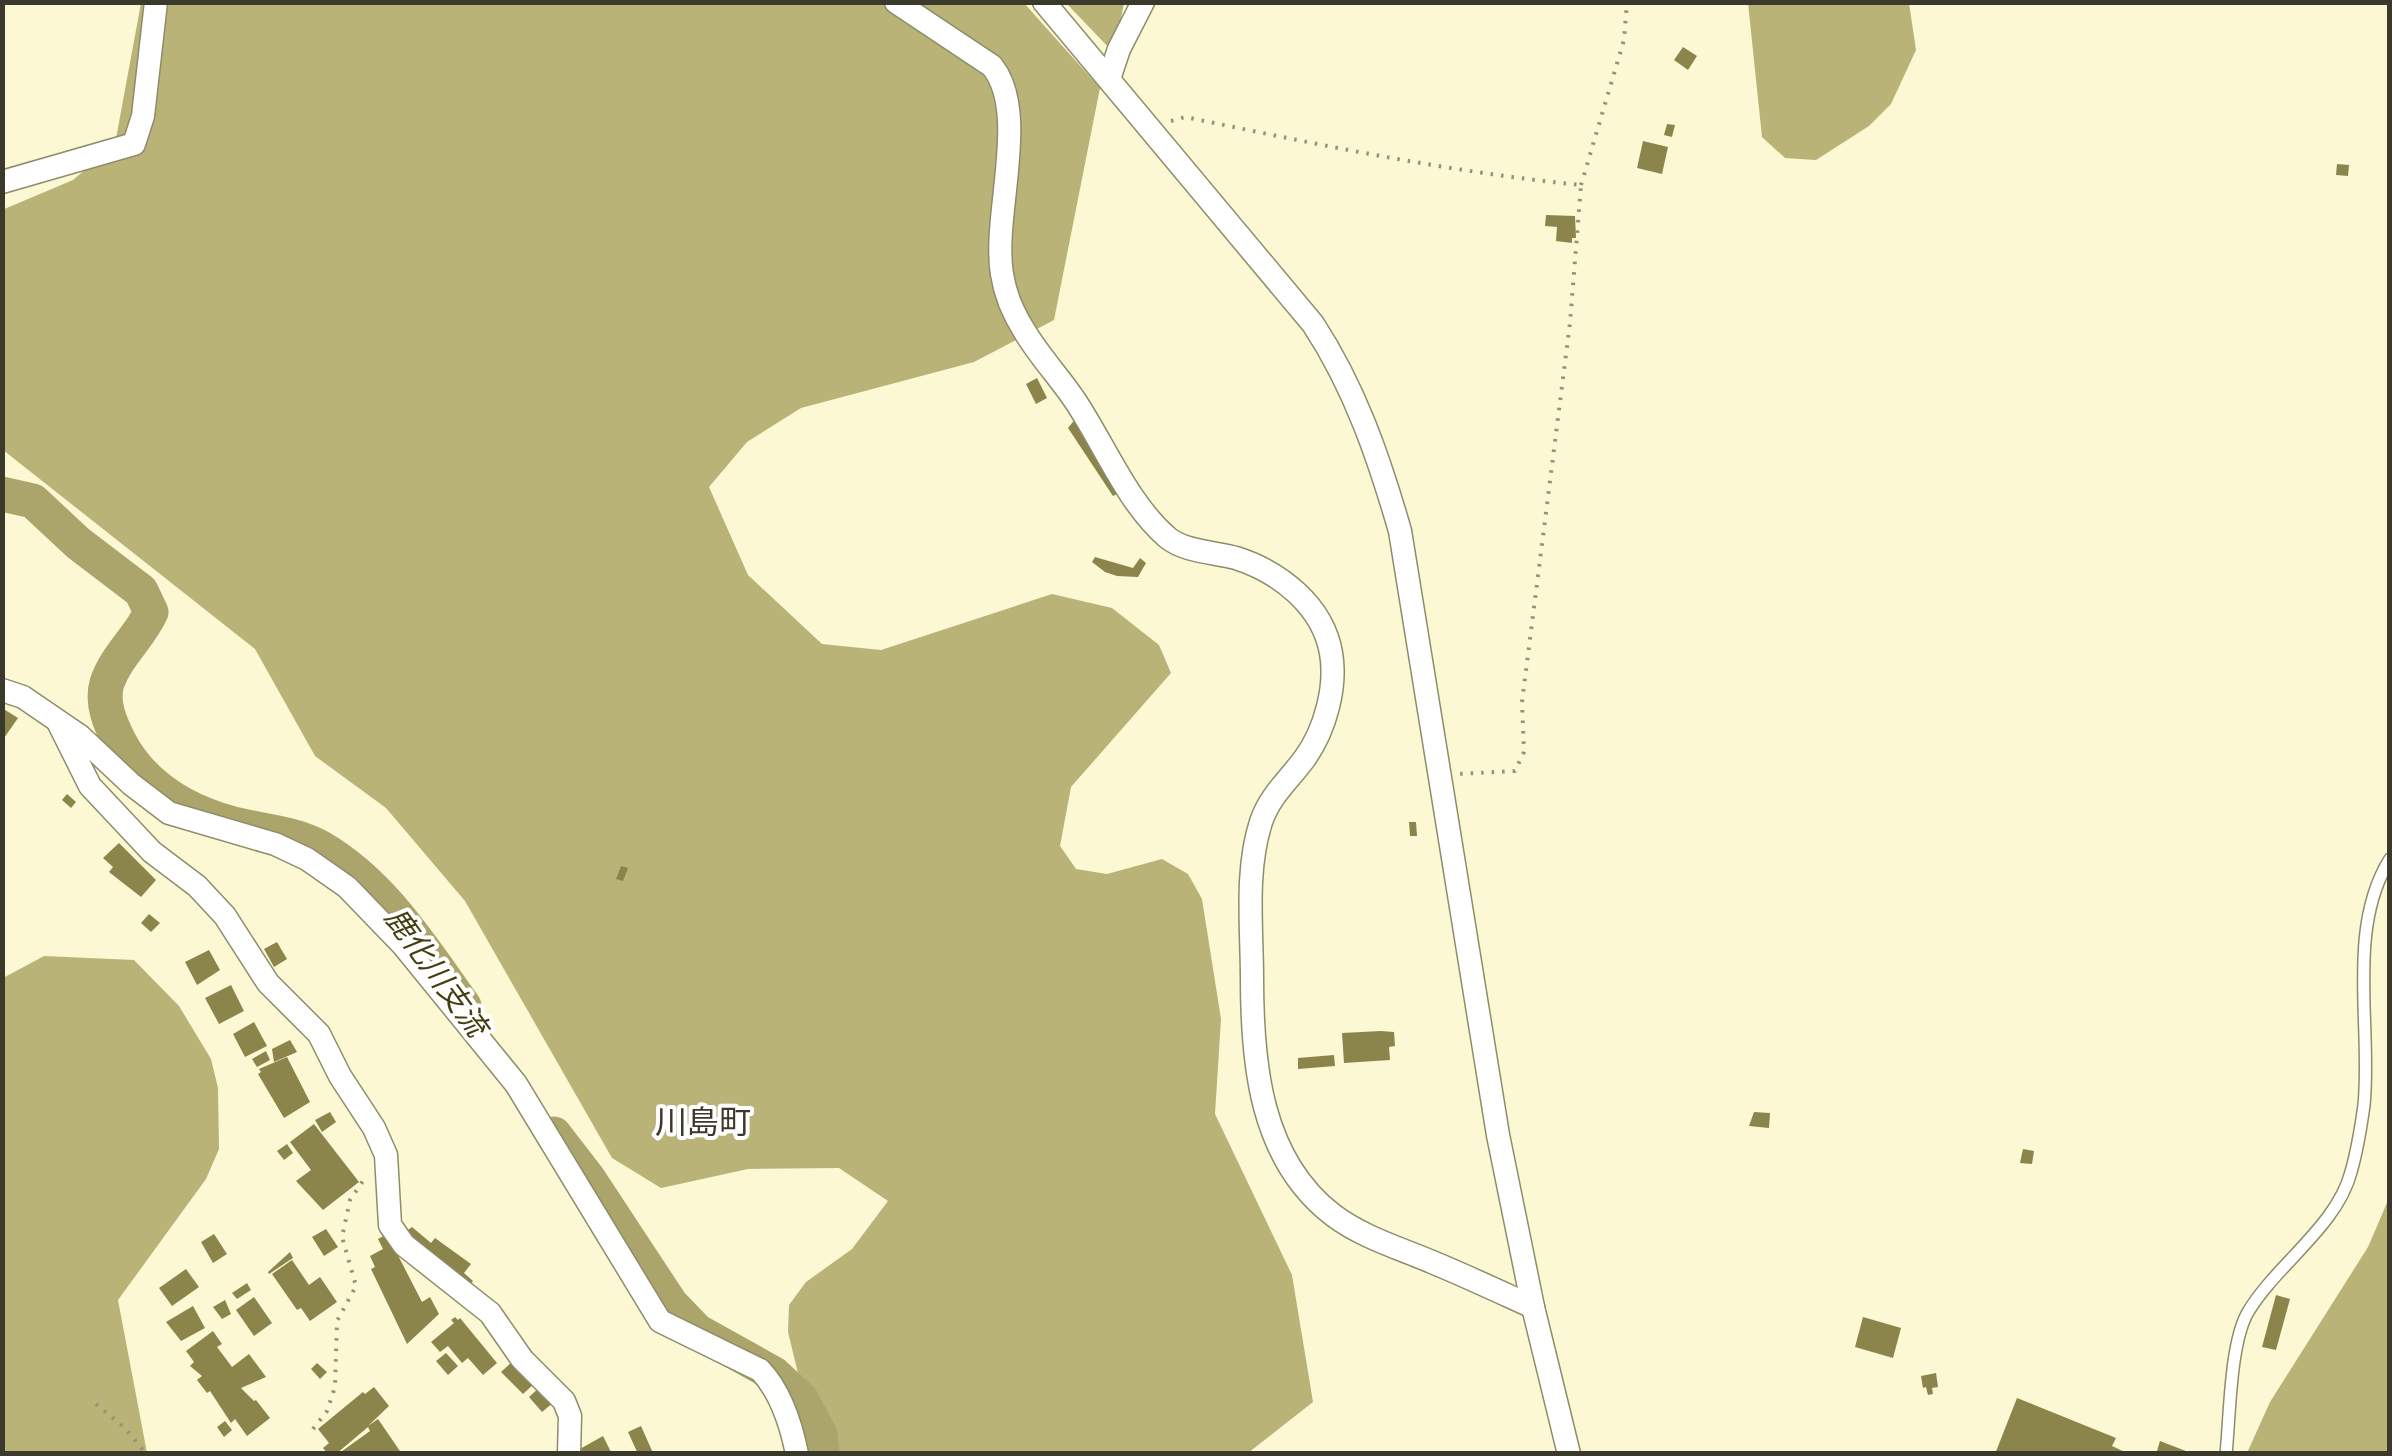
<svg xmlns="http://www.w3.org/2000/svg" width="2392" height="1456" font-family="'Fira Sans Condensed','Noto Sans JP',sans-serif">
<rect width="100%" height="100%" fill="#fbf8d3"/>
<g fill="#b9b378">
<polygon points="141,3 1024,3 1100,88 1054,320 974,362 801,408 747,442 709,487 748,575 822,644 881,650 1052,594 1112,608 1159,645 1171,673 1071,787 1060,846 1076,869 1107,874 1162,859 1188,874 1202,899 1221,1019 1215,1114 1292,1275 1313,1402 1248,1453 824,1453 809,1419 788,1332 789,1305 806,1282 852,1249 888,1201 839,1168 748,1169 661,1188 612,1158 465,901 386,808 315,756 255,649 3,450 2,210 73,180 115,144"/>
<polygon points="1066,3 1124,3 1114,53"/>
<polygon points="1748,3 1909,3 1916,50 1891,104 1869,126 1816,160 1785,158 1762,137"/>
<polygon points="44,956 134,960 179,1006 211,1059 218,1088 219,1149 206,1179 118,1300 147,1453 3,1453 3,978"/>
<polygon points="2389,1198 2389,1453 2247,1453 2270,1402 2368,1247"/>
</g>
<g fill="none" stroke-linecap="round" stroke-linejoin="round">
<g stroke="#aba56b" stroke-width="35">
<path d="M 2,494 L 33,501 L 78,543 L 141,591 L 151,612 C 140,637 116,656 107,683 C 101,703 110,723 119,741 C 142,785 185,811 233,824 C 261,831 295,833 321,848 C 384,885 422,948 464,1006"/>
<polyline points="554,1134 588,1178 671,1304 697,1331 774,1374 801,1399 820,1435 822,1454"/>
</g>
</g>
<g fill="#8b854c">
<polygon points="1683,47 1697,56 1688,70 1674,60"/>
<polygon points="1667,124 1675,125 1672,137 1664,135"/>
<polygon points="1643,141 1668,147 1662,174 1637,168"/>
<polygon points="2337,164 2349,165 2348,176 2336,175"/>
<polygon points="1546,215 1575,216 1576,238 1572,238 1572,243 1556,241 1557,227 1545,226"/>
<polygon points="1037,378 1047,398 1036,404 1026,384"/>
<polygon points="1077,417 1121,492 1113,496 1068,428"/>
<polygon points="1095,557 1133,568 1140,558 1146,563 1138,577 1117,576 1105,572 1092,562"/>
<polygon points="2,708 18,718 2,741"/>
<polygon points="67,794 76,802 71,808 62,800"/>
<polygon points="1409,822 1416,822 1417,836 1410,836"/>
<polygon points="119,843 156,880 141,897 109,872 113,867 103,858"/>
<polygon points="621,866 628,868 623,881 616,879"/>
<polygon points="149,914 160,923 151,932 141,923"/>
<polygon points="277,942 287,959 274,967 264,949"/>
<polygon points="209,950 220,970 197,985 185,962"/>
<polygon points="231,985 244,1011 219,1024 205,998"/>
<polygon points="254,1022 267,1046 245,1057 233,1034"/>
<polygon points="1381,1031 1394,1032 1395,1046 1389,1047 1390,1060 1344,1063 1342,1033"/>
<polygon points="290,1040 297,1052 274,1062 272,1049"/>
<polygon points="266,1051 270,1060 257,1067 252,1059"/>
<polygon points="1334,1055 1335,1066 1298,1069 1298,1058"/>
<polygon points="287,1057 310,1102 284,1118 258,1074 261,1072 259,1069"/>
<polygon points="330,1112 336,1122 322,1132 315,1120"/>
<polygon points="1754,1112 1770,1113 1769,1128 1749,1126"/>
<polygon points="314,1124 359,1182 323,1210 296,1181 311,1170 290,1142"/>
<polygon points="287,1144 293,1153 284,1160 277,1151"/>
<polygon points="2023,1149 2034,1151 2032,1164 2020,1163"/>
<polygon points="412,1227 431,1243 435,1238 471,1264 464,1273 473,1281 468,1288 404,1233"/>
<polygon points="326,1229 338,1247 324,1256 312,1237"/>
<polygon points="214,1234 227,1254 213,1263 201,1242"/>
<polygon points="387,1234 422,1302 430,1297 439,1314 407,1344 371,1269 375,1267 370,1256 383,1249 378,1239"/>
<polygon points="290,1252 293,1258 269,1274 268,1272"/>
<polygon points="292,1260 309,1285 320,1277 337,1302 310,1321 301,1308 297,1310 272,1274"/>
<polygon points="186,1269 199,1287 172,1306 159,1288"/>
<polygon points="247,1283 251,1290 237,1299 232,1293"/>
<polygon points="2276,1295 2290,1299 2276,1350 2262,1347"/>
<polygon points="254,1297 272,1323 254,1336 236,1310"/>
<polygon points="225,1300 231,1314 222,1319 213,1307"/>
<polygon points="193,1306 205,1328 181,1341 166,1322"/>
<polygon points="455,1317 458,1320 460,1318 497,1363 483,1375 468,1358 462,1363 448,1346 440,1352 431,1342 454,1323 451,1320"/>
<polygon points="1863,1317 1901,1328 1893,1358 1855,1347"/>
<polygon points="213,1331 222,1344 217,1347 232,1367 249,1354 266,1377 241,1388 254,1401 256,1400 270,1418 247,1436 235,1419 231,1423 210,1391 207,1393 197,1380 202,1376 190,1366 194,1362 186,1351"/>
<polygon points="446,1353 458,1366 448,1375 436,1361"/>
<polygon points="513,1361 535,1383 523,1394 501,1372"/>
<polygon points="317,1363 327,1372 320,1379 311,1369"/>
<polygon points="1936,1373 1938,1387 1932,1388 1933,1394 1928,1395 1926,1387 1923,1388 1921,1376"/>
<polygon points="374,1387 389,1406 368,1426 378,1419 402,1454 338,1454 370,1431 368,1427 336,1454 328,1454 323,1448 329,1443 318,1429 363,1392 365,1394"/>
<polygon points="540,1387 554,1402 542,1412 529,1397"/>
<polygon points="2017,1398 2116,1438 2112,1446 2129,1454 1995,1454"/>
<polygon points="225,1421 232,1430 224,1437 217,1427"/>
<polygon points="641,1426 653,1453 651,1454 638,1454 628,1432"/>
<polygon points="603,1436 612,1454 571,1454"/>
<polygon points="2160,1441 2191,1453 2191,1454 2156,1454"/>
</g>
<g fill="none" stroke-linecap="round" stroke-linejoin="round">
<defs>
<path id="lane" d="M 2226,1454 C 2230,1415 2230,1343 2248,1312 C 2276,1265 2337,1226 2351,1172 C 2357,1151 2361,1127 2364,1105 C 2372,1027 2346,929 2390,859"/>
<g id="street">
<path d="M 896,2 L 992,66 C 1030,113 992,216 1002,274 C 1005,294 1014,315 1025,332 C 1040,357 1060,378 1076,402 C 1105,446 1128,504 1168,538 C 1186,552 1214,552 1236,558 C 1280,572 1323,606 1331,653 C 1337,687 1325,730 1305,758 C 1289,780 1270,795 1261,822 C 1245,871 1252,928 1252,979 C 1252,1063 1260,1159 1333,1215 C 1362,1237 1399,1248 1432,1262 C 1466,1276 1500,1292 1533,1307"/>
<path d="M 1044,2 L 1313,324 C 1355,388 1379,458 1400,531 L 1498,1135 L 1533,1307 L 1569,1454"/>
<polyline points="1109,79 1119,49 1143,2"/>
<polyline points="2,182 134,144 143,116 156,2"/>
<path d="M 2,690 L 23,697 L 80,736 L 131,784 L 169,813 L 275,844 L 307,859 L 347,887 L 403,945 L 516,1084 L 660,1321 L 760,1370 C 781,1392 791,1424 797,1454"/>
<polyline points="59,724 90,786 152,852 197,886 225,916 268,983 319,1034 340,1076 374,1128 386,1155 390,1225 404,1245 490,1313 522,1359 564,1401 570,1416 569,1454"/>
</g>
</defs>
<use href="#lane" stroke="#8f8c6b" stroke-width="14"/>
<use href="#street" stroke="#8f8c6b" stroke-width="25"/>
<g stroke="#95927a" stroke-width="4" stroke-dasharray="2.5 8" stroke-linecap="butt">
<polyline points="2,8 6,2"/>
<path d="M 1171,121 L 1185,117 C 1316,144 1448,172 1581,185 L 1570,323 L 1522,702 L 1524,752 L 1515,771 L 1457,774"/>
<polyline points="1581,185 1624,40 1627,2"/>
<polyline points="96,1404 125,1428 146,1454"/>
<polyline points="313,1429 327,1411 335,1387 337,1321 356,1286 342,1237 350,1200 365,1178"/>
</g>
<use href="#lane" stroke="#fff" stroke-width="11"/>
<use href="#street" stroke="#fff" stroke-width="22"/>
</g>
<g text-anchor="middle" stroke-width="8" stroke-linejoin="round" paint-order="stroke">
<g font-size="30" font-style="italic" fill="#433e0f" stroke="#fff">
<text transform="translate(436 972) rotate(54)" y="10">鹿化川支流</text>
</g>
<g font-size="32" fill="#3b392b" stroke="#fff">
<text x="703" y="1133">川島町</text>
</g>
</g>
<rect width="2392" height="1456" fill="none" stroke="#3b392b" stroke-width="10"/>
</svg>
